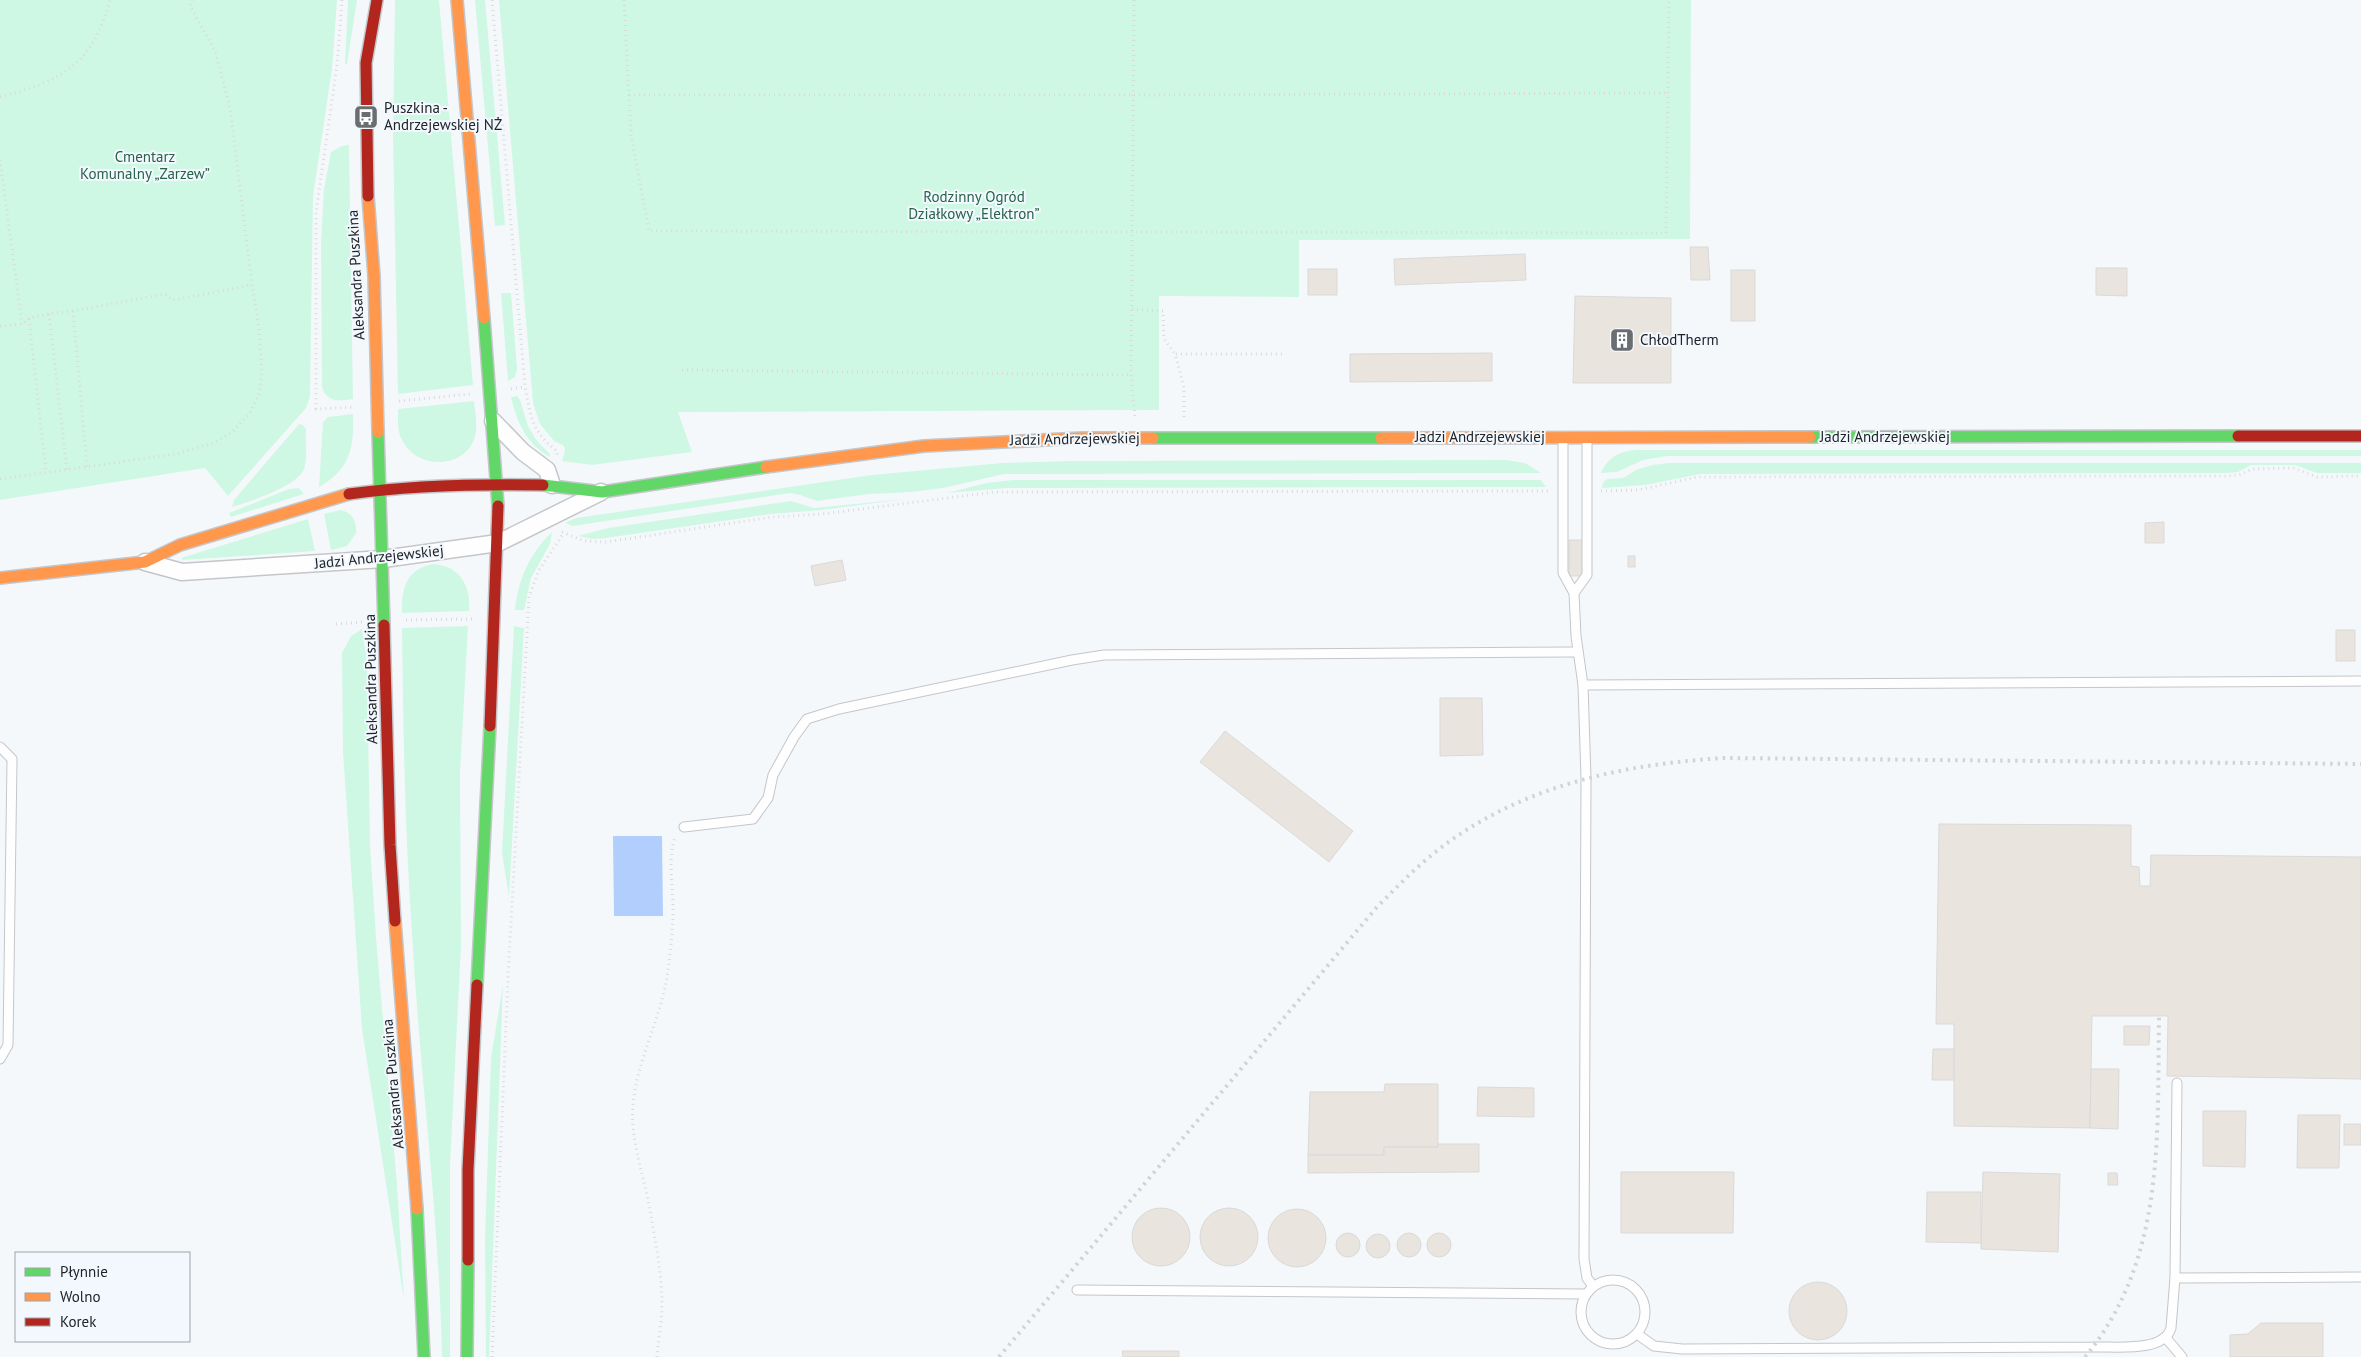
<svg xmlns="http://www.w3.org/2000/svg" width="2361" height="1357" font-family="'PT Sans',sans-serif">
<rect width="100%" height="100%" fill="#f5f8fb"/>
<g fill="#cef8e4">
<polygon points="0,0 337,0 332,69 313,196 310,397 306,408 228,496 205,468 0,500"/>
<polygon points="348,0 357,0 347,64 345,64"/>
<polygon points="395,0 439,0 473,385 398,394 393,136"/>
<polygon points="475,0 485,0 505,225 495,226"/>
<polygon points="499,0 1691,0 1690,239 1299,240 1299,297 1159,296 1159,410 678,412 692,452 592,465 562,461 565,450 564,446 554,441 540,424 533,403"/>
<path d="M 349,145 L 353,399 C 340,401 327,403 322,387 L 321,244 L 324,189 L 331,152 L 342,146 Z"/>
<polygon points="501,293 511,293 517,369 515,377 508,381"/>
<path d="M 517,396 L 520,400 L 528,426 L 537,441 L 549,453 L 550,457 C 526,444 517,422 511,397 Z"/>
<path d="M 474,401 C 475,412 478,425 475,436 C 466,470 416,470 402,440 C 397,431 398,419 398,409 Z"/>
<path d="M 353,414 C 354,449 350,469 319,487 L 323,422 L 328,417 Z"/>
<path d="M 299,424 L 303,425 L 306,429 C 305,441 308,457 304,469 C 298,486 249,502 232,507 L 234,500 Z"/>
<path d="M 1636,450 L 2361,450 L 2361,456 L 1667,456 L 1643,460 L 1617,472 L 1601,473 C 1607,458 1619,451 1636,450 Z"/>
<polygon points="1506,460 1525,463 1541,473 1004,474 943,488 911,492 869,494 817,501 800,495 790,493 573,526 565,523 576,518 872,475 1002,463 1075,461"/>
<polygon points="1670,463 2361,463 2361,473 2317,473 2295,465 2251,465 2238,472 2225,473 1700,474 1645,485 1602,488 1603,483 1607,479 1623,478 1636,470 1652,465"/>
<polygon points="1013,480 1541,480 1546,487 1007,488 947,493 986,483"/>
<polygon points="299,488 304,494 231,517 229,513 289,489"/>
<polygon points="906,499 822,510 771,514 606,538 593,539 578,536 608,528 791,501 814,508"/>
<path d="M 340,510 C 352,512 357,521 356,533 L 347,546 L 331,550 L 324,514 Z"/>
<polygon points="308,519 315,551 183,560 181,558"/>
<path d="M 552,532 L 550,544 L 531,578 L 524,610 L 515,610 C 518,579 530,553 552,532 Z"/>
<path d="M 435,564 C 461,567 471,587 469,611 L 402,613 C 401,588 407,567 435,564 Z"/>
<path d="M 468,626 L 460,772 L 461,945 L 450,1166 L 450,1357 L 442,1357 C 439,1216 420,1075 412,934 C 405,832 403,730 402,628 Z"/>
<polygon points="514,626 524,628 509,897 502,853"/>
<polygon points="362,629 367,661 370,845 376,937 397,1185 404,1300 362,1029 343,752 342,653 351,636"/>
<polygon points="503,985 489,1357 486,1357 485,1239 491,1058"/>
</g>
<polygon fill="#b2cefd" points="613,836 662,836 663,916 614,916"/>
<g fill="#e9e4de" stroke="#dad9d9">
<polygon points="1690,247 1708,247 1710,280 1691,280"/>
<polygon points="1525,254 1526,280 1395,285 1394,259"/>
<polygon points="2096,268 2127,268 2127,296 2096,295"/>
<rect x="1308" y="269" width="29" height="26"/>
<rect x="1731" y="270" width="24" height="51"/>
<polygon points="1575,296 1671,298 1671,383 1573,383"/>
<polygon points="1492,353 1492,381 1350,382 1350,354"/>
<polygon points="2164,522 2164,543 2145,543 2145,523"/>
<rect x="1569" y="540" width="14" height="36"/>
<rect x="1628" y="556" width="7" height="11"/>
<polygon points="842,560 846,580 815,586 811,566"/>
<rect x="2336" y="630" width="19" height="31"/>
<polygon points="1440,698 1482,698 1483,755 1440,756"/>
<polygon points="1225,731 1353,831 1329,862 1200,762"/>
<polygon points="1939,824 2131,825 2131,866 2139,867 2140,886 2150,886 2151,855 2361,857 2361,1079 2167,1076 2168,1016 2092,1016 2090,1128 1954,1126 1954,1024 1936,1024"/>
<polygon points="2124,1026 2150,1026 2149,1045 2124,1045"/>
<polygon points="1933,1049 1954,1049 1954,1080 1932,1080"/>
<polygon points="2091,1069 2119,1069 2118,1129 2090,1128"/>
<polygon points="1385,1084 1438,1084 1438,1147 1384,1147 1384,1155 1308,1155 1310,1092 1384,1092"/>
<polygon points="1478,1087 1534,1088 1534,1117 1477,1116"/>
<polygon points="2203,1111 2246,1111 2245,1167 2203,1166"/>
<polygon points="2298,1115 2340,1115 2339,1168 2297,1168"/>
<rect x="2344" y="1124" width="17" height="21"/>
<polygon points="1438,1144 1479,1144 1479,1172 1308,1173 1308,1155 1384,1155 1384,1147 1438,1147"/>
<polygon points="1621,1172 1734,1172 1733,1233 1621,1233"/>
<polygon points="1983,1172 2060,1174 2058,1252 1981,1249"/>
<polygon points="2108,1173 2117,1173 2118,1185 2108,1185"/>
<polygon points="1927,1192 1981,1192 1981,1243 1926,1242"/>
<circle cx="1229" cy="1237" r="29"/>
<circle cx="1161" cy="1237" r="29"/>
<circle cx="1297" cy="1238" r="29"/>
<circle cx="1439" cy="1245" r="12"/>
<circle cx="1409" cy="1245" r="12"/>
<circle cx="1348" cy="1245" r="12"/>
<circle cx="1378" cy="1246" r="12"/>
<circle cx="1818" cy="1311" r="29"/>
<polygon points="2261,1323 2323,1323 2323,1357 2230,1357 2230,1335 2248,1334"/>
<polygon points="1122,1351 1179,1351 1179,1357 1123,1357"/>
</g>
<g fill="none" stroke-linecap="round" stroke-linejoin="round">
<defs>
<g id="lane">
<polyline points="1563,438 1563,573 1574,593 1576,636 1583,685"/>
<polyline points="1574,593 1587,575 1587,437"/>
<polyline points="0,747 12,759 8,1045 0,1059"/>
<polyline points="684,827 753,819 768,798 773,775 794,737 807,719 839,709 1072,660 1104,655 1578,652"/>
<polyline points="2175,1278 2361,1277"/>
<circle cx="1613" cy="1312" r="32"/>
<polyline points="1593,1286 1587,1278 1584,1259 1586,778 1583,685 2361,681"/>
<polyline points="1077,1290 1586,1294"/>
<path d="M 1637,1334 L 1654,1346 L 1682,1349 L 2093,1347 C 2114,1346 2164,1353 2171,1328 L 2175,1278 L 2177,1083"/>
<polyline points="2166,1338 2182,1357"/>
</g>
<g id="street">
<polyline points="493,421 523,452 547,470 552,485"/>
<polyline points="145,562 182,572 383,559 498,543 601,492"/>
</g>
<g id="fast">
<polyline points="484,318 498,506"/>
<polyline points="378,432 384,625"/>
<polyline points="1810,437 2238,436"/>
<polyline points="1153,438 1381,438"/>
<polyline points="543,485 602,492 766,467"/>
<polyline points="477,985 490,726"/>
<polyline points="417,1209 424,1357"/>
<polyline points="467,1357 468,1260"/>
</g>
<g id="slow">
<polyline points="457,0 484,318"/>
<polyline points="368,196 374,276 378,432"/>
<polyline points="1381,438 1810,437"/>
<polyline points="766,467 924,446 1083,438 1153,438"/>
<polyline points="0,578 145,562 180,545 349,494"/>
<polyline points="395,921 417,1209"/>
</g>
<g id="jam">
<polyline points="368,196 366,63 377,0"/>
<polyline points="2238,436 2361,436"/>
<path d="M 349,494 C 413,485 479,484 543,485"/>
<polyline points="384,625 390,845 395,921"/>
<polyline points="490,726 498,506"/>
<polyline points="468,1260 468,1170 477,985"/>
</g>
</defs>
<use href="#lane" stroke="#c4c6c9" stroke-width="11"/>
<use href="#street" stroke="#c4c6c9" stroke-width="19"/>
<use href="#fast" stroke="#c4c6c9" stroke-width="14"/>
<use href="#slow" stroke="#c4c6c9" stroke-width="14"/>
<use href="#jam" stroke="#c4c6c9" stroke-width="14"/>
<g stroke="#d9dadc" stroke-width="3" stroke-dasharray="1 4" stroke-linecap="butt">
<polyline points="342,0 337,66 316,212 316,409 355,407"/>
<path d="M 492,0 L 525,387 C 531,417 531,431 557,451 L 557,456"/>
<polyline points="624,0 631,135 649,231 1666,233 1669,0"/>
<polyline points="1134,0 1131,375 1135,417"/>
<polyline points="629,95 1134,95 1667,93"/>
<path d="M 0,97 C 61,81 93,65 110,0"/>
<polyline points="0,160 22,324"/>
<polyline points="1132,309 1163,311 1164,339 1175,354"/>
<polyline points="73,311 87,467"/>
<polyline points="49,314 67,471"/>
<polyline points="29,319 46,473"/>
<polyline points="0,326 22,324 29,318 49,314 73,311 165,294 173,300 252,285"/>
<polyline points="682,370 1131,375"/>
<polyline points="511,389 525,387"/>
<polyline points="399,401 470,394"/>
<polyline points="1184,417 1184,388 1175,354 1284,354"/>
<polyline points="0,479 176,454 214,443 232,432 250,413 259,394 262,371 259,329 252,285 230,108 215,51 190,6 192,0"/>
<polyline points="1601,491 1638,490 1697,477 1708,477 2225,476 2239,475 2253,469 2293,468 2317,477 2361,476"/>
<polyline points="562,532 584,541 606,542 772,517 822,514 994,492 1550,491"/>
<polyline points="406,620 472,619"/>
<polyline points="336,624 362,622"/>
<polyline points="492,1357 508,977 529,597 539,570 563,534"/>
<path d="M 657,1357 C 658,1340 662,1322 662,1304 C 662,1273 655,1240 650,1210 C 645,1182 636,1156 633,1128 C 628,1076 659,1027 667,977 C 670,957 672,936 673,916 C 674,891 667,862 675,837"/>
</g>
<use href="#lane" stroke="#fefefe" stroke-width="9"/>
<use href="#street" stroke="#fefefe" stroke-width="16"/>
<use href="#fast" stroke="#63d668" stroke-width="11"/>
<use href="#slow" stroke="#ff974d" stroke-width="11"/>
<use href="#jam" stroke="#b3261e" stroke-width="11"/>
<g stroke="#d1d3d4" stroke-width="4" stroke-dasharray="2.5 5" stroke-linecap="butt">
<path d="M 999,1357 L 1377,907 C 1397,887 1416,867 1438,850 C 1520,786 1623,764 1724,758 L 2361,764"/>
<path d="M 2085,1357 C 2166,1259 2157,1135 2159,1016"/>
</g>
</g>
<defs>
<symbol id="bus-square" viewBox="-11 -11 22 22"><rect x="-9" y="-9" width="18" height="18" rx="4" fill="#6b6e71" stroke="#f2f8fe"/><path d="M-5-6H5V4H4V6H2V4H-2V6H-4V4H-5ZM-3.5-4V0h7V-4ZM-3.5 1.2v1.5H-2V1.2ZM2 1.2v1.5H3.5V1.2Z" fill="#fff"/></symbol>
<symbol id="building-square" viewBox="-11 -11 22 22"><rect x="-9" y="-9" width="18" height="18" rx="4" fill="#6b6e71" stroke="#f2f8fe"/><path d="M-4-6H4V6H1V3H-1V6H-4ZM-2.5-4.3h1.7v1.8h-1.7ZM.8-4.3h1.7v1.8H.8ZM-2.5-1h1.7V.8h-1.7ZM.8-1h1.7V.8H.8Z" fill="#fff"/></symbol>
</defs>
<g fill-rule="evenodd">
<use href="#bus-square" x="352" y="103" width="28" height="28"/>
<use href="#building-square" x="1608" y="326" width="28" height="28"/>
</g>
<g text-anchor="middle" stroke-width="4" stroke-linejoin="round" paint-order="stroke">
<g font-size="15" fill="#202427" stroke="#f2f8fe" text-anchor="start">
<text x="384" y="113">Puszkina -<tspan x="384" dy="17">Andrzejewskiej NŻ</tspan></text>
<text x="1640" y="345">ChłodTherm</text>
</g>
<g font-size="15" fill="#256347" stroke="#f2f8fe">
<text x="145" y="162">Cmentarz<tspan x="145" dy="17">Komunalny „Zarzew”</tspan></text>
<text x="974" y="202">Rodzinny Ogród<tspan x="974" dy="17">Działkowy „Elektron”</tspan></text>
</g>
<g font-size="15" fill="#202427" stroke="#f2f8fe">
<text transform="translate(356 275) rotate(-93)" y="5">Aleksandra Puszkina</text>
<text x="1480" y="442">Jadzi Andrzejewskiej</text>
<text x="1885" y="442">Jadzi Andrzejewskiej</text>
<text transform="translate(1075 439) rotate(-1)" y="5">Jadzi Andrzejewskiej</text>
<text transform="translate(379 557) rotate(-6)" y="5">Jadzi Andrzejewskiej</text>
<text transform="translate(371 679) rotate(-91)" y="5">Aleksandra Puszkina</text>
<text transform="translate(393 1084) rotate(-95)" y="5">Aleksandra Puszkina</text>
</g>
</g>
<rect x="15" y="1252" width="175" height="90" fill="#f2f8fe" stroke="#9ea3a8"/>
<rect x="25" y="1268" width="25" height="8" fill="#63d668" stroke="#9ea3a8"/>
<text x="60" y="1277" font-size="15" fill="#202427">Płynnie</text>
<rect x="25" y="1293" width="25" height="8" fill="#ff974d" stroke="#9ea3a8"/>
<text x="60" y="1302" font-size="15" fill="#202427">Wolno</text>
<rect x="25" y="1318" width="25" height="8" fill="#b3261e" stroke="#9ea3a8"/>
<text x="60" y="1327" font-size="15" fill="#202427">Korek</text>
</svg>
